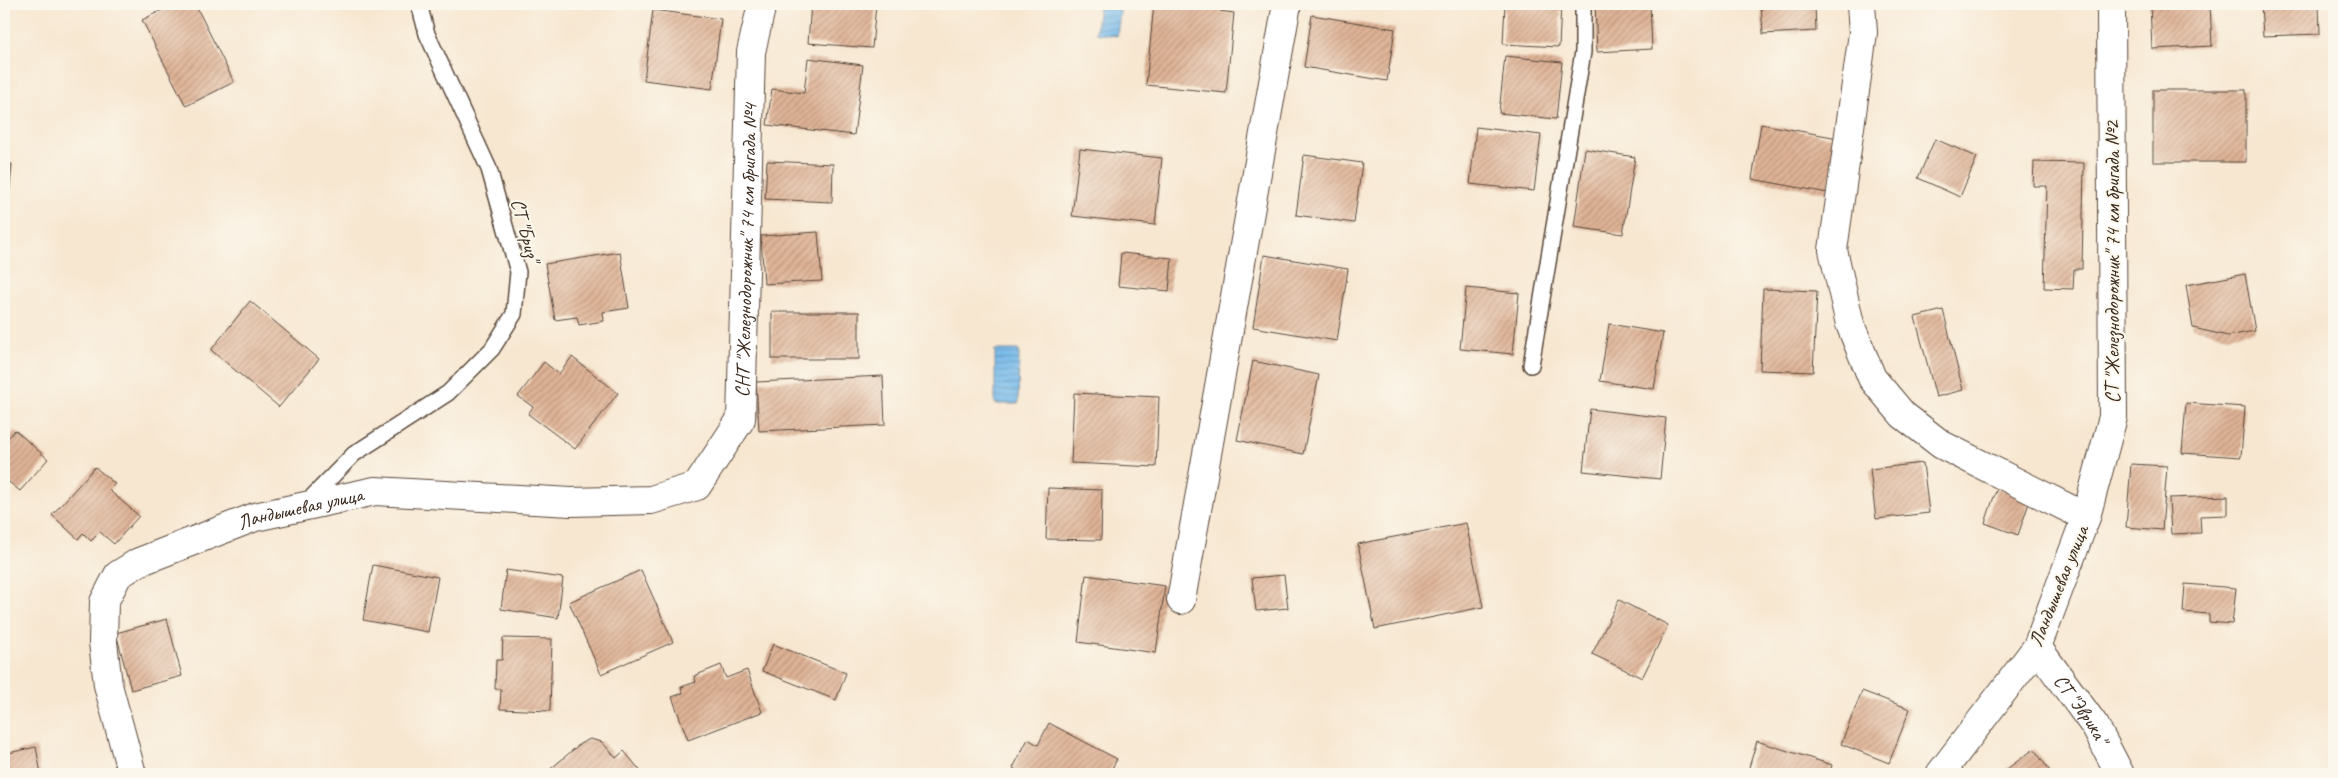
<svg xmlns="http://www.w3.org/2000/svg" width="2338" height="778" font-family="Caveat,sans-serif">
<defs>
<pattern id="water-rules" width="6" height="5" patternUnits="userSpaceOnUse" patternTransform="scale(1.25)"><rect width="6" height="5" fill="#74b9eb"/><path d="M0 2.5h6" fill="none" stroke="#6097be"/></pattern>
<pattern id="building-hatch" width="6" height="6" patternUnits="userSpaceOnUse" patternTransform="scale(1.25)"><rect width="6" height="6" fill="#dfb396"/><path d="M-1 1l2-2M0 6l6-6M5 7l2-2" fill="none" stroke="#b6927a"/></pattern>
</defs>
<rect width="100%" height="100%" fill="#fbf7ec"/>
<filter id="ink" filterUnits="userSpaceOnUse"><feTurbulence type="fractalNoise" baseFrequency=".02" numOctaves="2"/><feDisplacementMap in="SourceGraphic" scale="10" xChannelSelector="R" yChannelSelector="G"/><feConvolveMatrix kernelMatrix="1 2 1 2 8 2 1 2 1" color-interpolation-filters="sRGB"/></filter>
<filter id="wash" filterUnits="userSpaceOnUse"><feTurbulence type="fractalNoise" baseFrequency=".0096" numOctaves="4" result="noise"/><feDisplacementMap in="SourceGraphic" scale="20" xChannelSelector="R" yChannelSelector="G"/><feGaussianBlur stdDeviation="1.12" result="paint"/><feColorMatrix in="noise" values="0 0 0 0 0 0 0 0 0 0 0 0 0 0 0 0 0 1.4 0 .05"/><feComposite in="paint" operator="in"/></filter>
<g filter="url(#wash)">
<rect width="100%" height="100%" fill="#f7e7d1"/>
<g fill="url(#water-rules)" stroke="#587284">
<polygon points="1099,4 1121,4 1117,36 1096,33"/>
<polygon points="995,350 1019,350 1018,404 995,404"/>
</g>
<g id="blocks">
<g fill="url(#building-hatch)">
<polygon points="4,4 10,4 4,18"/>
<polygon points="174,4 195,4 234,82 186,106 142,20"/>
<polygon points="811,4 876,4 872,48 808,43"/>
<polygon points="1154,4 1186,6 1186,4 1221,4 1220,11 1234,13 1226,93 1146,85"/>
<polygon points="1505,4 1561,4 1559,47 1503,44"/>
<polygon points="1595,4 1650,4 1652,49 1597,52"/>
<polygon points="1761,4 1815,4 1816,31 1763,34"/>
<polygon points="2150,4 2210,4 2212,46 2152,49"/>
<polygon points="2261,4 2319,4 2320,34 2263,36"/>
<polygon points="653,10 721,19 712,89 644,80"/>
<polygon points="1312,15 1395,29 1387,81 1304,67"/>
<polygon points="1505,56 1562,62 1556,119 1499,113"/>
<polygon points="808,58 863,65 854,135 767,125 772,89 804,93"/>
<rect x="2153" y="90" width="93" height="72"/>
<polygon points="1761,124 1838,138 1828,193 1752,179"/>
<polygon points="1476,127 1541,135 1534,191 1470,184"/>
<polygon points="1935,139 1977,157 1960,197 1918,178"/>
<polygon points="1080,149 1162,158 1155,225 1072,216"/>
<polygon points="1585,149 1635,157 1623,234 1574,227"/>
<polygon points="1304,155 1362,163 1354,223 1296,215"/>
<polygon points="767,161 833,164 832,202 765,199"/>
<polygon points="2034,162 2084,163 2082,269 2074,269 2073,289 2044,288 2047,186 2033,186"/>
<polygon points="4,163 12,164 7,219 4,218"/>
<polygon points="818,232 822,281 764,284 761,236"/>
<polygon points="620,252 629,308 603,312 604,321 579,325 577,317 555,320 545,264"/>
<polygon points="1121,253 1172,258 1169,291 1118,286"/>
<polygon points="1264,255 1348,269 1337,341 1253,327"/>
<polygon points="2245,274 2255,331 2228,336 2193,328 2186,285"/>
<polygon points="1466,288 1519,293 1513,354 1460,349"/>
<polygon points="1763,289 1817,291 1813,372 1760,370"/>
<polygon points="250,301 319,359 279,407 211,350"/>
<polygon points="1943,310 1963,390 1936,397 1915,317"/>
<rect x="772" y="312" width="87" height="47"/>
<polygon points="1609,324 1663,333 1654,389 1600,381"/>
<polygon points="572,357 618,393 575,449 528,414 533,407 518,396 544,362 559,374"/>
<polygon points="1253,361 1319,375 1303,454 1237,440"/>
<polygon points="883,376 885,425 759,431 756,382"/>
<polygon points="1074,393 1159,397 1156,467 1071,463"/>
<polygon points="2186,403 2245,407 2241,457 2182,453"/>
<polygon points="1590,409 1666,418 1660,479 1583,471"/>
<polygon points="15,430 48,459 20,491 4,478 4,433 9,437"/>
<polygon points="1923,463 1929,513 1876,519 1870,469"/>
<polygon points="2131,464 2167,466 2162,530 2126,527"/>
<polygon points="95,467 115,484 109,490 139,516 114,544 100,532 91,541 83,533 78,539 52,515"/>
<polygon points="1048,488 1102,490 1101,540 1046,539"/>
<polygon points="1997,488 2030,500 2018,535 1985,523"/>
<polygon points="2228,496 2228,515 2200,516 2201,533 2171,534 2169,498"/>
<polygon points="1466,523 1483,607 1375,629 1358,544"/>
<polygon points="373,565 438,577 428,632 363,620"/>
<polygon points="506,570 563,578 558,618 501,609"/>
<polygon points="641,570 673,642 601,674 569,602"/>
<polygon points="1086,575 1165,586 1156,653 1078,642"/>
<polygon points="1284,575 1288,608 1256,611 1252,578"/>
<polygon points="2185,584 2236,588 2232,624 2209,622 2209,614 2183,612"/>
<polygon points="1619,600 1668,625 1642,678 1592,654"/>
<polygon points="167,619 182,676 131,690 116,633"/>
<polygon points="503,638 552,639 550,711 500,709 501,689 495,689 496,660 502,660"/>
<polygon points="773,644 846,673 836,700 762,671"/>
<polygon points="721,665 726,678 747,670 762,712 688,740 672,697 683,693 681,687 696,682 694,676"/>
<polygon points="1862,691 1910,709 1889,763 1841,744"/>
<polygon points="1049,723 1117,759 1109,774 1023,774 1013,768 1028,739 1038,745"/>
<polygon points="590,739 602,742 616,758 624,751 643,774 549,774 547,772 580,744"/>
<polygon points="1757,741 1832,765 1829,774 1747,774"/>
<polygon points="36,747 41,774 4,774 4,754"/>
<polygon points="2034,749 2052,774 2000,774"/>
</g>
</g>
</g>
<g filter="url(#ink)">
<use href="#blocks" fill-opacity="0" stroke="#574639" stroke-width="1"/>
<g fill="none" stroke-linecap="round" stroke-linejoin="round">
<defs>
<g id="service">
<polyline points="1531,365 1583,52 1583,4"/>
<polyline points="305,504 354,454 448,393 492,349 514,314 518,272 489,169 427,34 419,4"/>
</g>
<g id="minor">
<polyline points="2086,517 2113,417 2111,4"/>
<polyline points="1181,600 1287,4"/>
<path id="s1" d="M 2037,647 L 2095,726 L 2120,774"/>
<path id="s2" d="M 132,774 L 108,685 L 103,642 L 104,602 L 118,575 L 139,562 L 255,517 L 375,491 L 571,502 L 651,500 L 697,486 L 741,419 L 751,52 L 762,4"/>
</g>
<polyline id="tertiary" points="1861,4 1863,33 1833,250 1850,324 1872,378 1903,415 1942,445 2086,517 2037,647 1940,774"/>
</defs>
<use href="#service" stroke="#574639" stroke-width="18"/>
<use href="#minor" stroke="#574639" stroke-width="30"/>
<use href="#tertiary" stroke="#574639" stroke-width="30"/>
<use href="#service" stroke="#fff" stroke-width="15"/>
<use href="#minor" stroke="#fff" stroke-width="28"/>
<use href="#tertiary" stroke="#fff" stroke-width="28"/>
</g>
</g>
<g text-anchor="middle" stroke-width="4" stroke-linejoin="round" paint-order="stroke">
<g font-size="20" fill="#3b2a1e" stroke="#fbf7ec">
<text transform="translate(526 230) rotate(75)" y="7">СТ "Бриз"</text>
<text dy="7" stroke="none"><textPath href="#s2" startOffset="1051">СНТ "Железнодорожник" 74 км бригада №4</textPath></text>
<text transform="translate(2112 262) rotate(-90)" y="7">СТ "Железнодорожник" 74 км бригада №2</text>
<text dy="7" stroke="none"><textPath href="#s2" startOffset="401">Ландышевая улица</textPath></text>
<text transform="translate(2058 586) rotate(-68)" y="7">Ландышевая улица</text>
<text dy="7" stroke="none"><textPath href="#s1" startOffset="76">СТ "Эврика"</textPath></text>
</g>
</g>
<rect width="2338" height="778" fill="none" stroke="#fbf7ec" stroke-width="20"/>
</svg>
